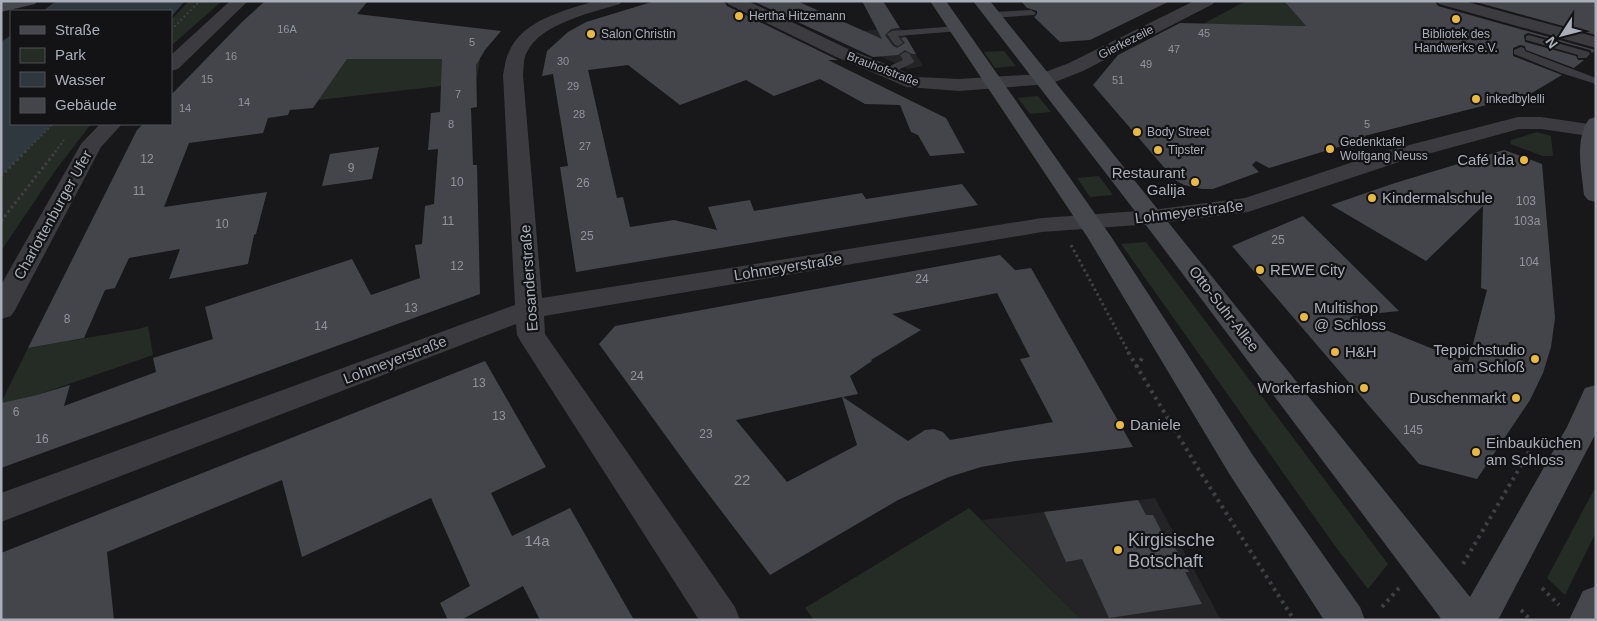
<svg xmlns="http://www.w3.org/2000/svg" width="1597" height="621" font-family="Helvetica,sans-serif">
<rect width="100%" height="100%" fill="#18181a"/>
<g fill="#242427">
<polygon points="890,27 892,29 901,29 923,66 908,69 836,36"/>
<polygon points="1155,498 1221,620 1082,620 982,520"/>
</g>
<g fill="#242c25">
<polygon points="189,1 222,1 171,46 171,20"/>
<polygon points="1246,1 1284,1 1306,26 1203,24"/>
<polygon points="1004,51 1016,66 995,68 984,52"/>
<polygon points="347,59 480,59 476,82 318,100"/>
<polygon points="1038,96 1051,112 1030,114 1018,98"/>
<polygon points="53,124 91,124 55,171 1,251 1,176"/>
<polygon points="1537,132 1551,136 1553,156 1543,156 1510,144 1511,140"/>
<polygon points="1099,176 1113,195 1090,197 1077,178"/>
<polygon points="1146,242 1388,564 1368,589 1335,546 1121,244"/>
<polygon points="148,326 153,355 37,395 1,403 28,348 139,329"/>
<polygon points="1596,486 1596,532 1565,595 1547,578"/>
<polygon points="969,508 1082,620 814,620 805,608"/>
</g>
<g fill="#30383f">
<polygon points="56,1 185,1 171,17 171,11 43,11"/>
<polygon points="11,35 11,124 53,124 1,176 1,42"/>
</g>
<g fill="#44454a" fill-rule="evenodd">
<polygon points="265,1 368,1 357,14 501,31 485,50 476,65 477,107 471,108 473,165 477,165 480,294 1,468 1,403 37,395 70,385 64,406 156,372 153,358 213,339 205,307 352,259 371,295 420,278 415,245 422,244 425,206 434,204 438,149 428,150 431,113 440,112 442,59 347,59 313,108 290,110 288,115 268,118 263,133 189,143 164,207 267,192 256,234 254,235 248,264 169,279 180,249 129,258 115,288 105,290 84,338 28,348 137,130 143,124 171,124 171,95 241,23"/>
<polygon points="655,1 724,1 727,6 838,60 828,60 946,118 965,153 930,156 918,135 911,132 900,105 865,104 820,79 774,96 746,80 680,105 628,65 588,70 617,198 623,197 630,227 674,220 717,230 708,207 750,200 754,211 862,193 866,199 962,184 978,205 576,272 560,167 568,166 553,74 542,76 547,51 568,32 586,22"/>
<polygon points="753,1 797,1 882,39 862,1 883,1 900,28 891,29 885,35 893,46 897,48 905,43 901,38 906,37 916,54 912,54 905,50 898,55 873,57"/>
<polygon points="1021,1 1170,1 1090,40 1060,42 1034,17 1037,14 1037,11 1027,8"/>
<polygon points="1284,1 1435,1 1438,6 1595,50 1592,53 1590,50 1528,33 1524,35 1525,42 1576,56 1578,60 1584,60 1574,68 1526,50 1525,46 1520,45 1513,48 1513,56 1562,75 1530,94 1364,136 1368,138 1269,168 1256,161 1252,165 1259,172 1213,189 1202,189 1184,185 1175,180 1093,85 1118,55 1180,23 1306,26"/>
<polygon points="1472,1 1596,1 1596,35"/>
<polygon points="379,147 372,179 322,186 330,154"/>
<polygon points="1504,150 1542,164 1555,318 1551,347 1543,373 1530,400 1477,479 1419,464 1232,246 1303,216 1399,311 1351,316 1468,363 1487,290 1481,288 1483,206 1426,261 1331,205 1395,183"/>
<path d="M 1000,255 L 1015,270 L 1031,268 L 1133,447 L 1016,461 L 981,467 L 949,477 L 898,500 L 770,575 L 697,479 L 599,344 L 615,326 ZM 997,293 L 1030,357 L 1020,359 L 1053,422 L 950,440 L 943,432 L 934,429 L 925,430 L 908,441 L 843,397 L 858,394 L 850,376 L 872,361 L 871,360 L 921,330 L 892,314 ZM 842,397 L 857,445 L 787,482 L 736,420 Z"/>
<polygon points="485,361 546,467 491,493 512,536 570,508 634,620 540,620 523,586 461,620 448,620 440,603 470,586 431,498 302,557 282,480 107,552 114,620 1,620 1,553"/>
<polygon points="1138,500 1146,515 1153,515 1166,540 1170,539 1189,572 1185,572 1202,604 1109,618 1082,559 1066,562 1044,512"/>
</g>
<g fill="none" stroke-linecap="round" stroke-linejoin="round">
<g stroke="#3f4045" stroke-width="2" stroke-dasharray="2 2.5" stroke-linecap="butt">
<polyline points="171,30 200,1"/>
<polyline points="25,152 53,124"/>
<polyline points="55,152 64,140"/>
</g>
<g stroke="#3f4045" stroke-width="3" stroke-dasharray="2.5 3" stroke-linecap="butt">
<polyline points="1,176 26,151"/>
<polyline points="1,221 56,151"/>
<polyline points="1071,245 1129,353"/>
</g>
<g stroke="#3f4045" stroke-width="4" stroke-dasharray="3 4.5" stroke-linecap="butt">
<polyline points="1128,352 1199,470 1294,620"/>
<polyline points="1136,367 1143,357"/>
<polyline points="1463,564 1536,440 1542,437"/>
<polyline points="1542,588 1559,605"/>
<polyline points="1382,607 1400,587"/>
<polyline points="1521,610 1531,620"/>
</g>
<g fill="#3b3b40" fill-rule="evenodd">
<polygon points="1031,10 1036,13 1034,15 992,18 987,15 992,12"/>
<polygon points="957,26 960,27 960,31 898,36 903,43 898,46 895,45 887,34 892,31"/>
<polygon points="1529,35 1589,52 1590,54 1586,58 1578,58 1578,55 1526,40 1526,36"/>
<polygon points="1521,47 1524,48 1525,51 1596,78 1596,84 1561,73 1514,54 1514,50"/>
<polygon points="905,52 909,53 914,61 913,63 889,74 881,74 880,72 881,70 903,60 900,55"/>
</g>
<g fill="#3b3b40" fill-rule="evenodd">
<polygon points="230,1 248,1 178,69 171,71 171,55"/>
<path d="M 595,1 L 622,1 L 620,4 C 593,12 540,24 527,52 C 523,58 524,68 523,75 L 542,298 L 1042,218 L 1152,210 L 1245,198 L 1386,151 L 1518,117 L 1541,117 L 1596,125 L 1596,137 L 1541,129 L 1519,129 L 1402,161 L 1248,212 L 1152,224 L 1042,232 L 544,316 L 545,334 L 735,607 L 740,620 L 699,620 L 521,342 L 517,335 L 516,324 L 1,522 L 1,493 L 515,305 L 503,75 C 505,67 505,59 509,52 C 522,20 566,10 595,1 Z"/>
<polygon points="726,1 748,1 846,48 917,77 959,79 1040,74 1069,63 1194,1 1215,1 1213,4 1083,71 1050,84 959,91 907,87 834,56 728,4"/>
<polygon points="1437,1 1464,1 1596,37 1596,48 1439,4"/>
<polygon points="100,124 122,124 101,147 15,310 11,316 1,319 1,285 81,144"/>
</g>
<g fill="#47484e" fill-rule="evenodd">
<polygon points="37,1 35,4 1,12 1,2"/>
<polygon points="930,1 946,1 1112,238 1254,457 1360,607 1365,620 1324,620 1230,475 1088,238"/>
<polygon points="973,1 990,1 1470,597 1567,427 1585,388 1596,385 1596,433 1498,620 1442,620 1155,237"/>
<path d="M 1596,117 L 1596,202 L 1588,200 L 1584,195 C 1582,170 1574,141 1589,119 Z"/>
<polygon points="1596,586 1596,620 1569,620 1583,591"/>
</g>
</g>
<g fill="#eab940" stroke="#131315" stroke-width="2">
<circle cx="739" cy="16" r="5"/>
<circle cx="1456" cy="19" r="5"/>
<circle cx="591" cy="34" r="5"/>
<circle cx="1476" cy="99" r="5"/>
<circle cx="1137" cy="132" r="5"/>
<circle cx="1330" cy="149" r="5"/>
<circle cx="1158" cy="150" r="5"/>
<circle cx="1524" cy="160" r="5"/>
<circle cx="1195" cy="182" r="5"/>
<circle cx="1372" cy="198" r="5"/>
<circle cx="1260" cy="270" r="5"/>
<circle cx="1304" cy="317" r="5"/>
<circle cx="1335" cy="352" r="5"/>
<circle cx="1535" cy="359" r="5"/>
<circle cx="1364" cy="388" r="5"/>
<circle cx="1516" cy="398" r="5"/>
<circle cx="1120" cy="425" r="5"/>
<circle cx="1476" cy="452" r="5"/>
<circle cx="1118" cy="550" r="5"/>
</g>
<g text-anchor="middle" stroke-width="4.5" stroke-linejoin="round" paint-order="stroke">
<g font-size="11" fill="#90949d">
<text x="287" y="33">16A</text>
<text x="1204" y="37">45</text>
<text x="472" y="46">5</text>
<text x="1174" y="53">47</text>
<text x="231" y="60">16</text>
<text x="563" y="65">30</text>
<text x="1146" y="68">49</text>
<text x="207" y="83">15</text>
<text x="1118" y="84">51</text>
<text x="573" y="90">29</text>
<text x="458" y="98">7</text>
<text x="244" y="106">14</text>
<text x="185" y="112">14</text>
<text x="579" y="118">28</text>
<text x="451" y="128">8</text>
<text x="1367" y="128">5</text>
<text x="585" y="150">27</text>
</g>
<g font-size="12" fill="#aaaeb9" stroke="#131315" text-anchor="start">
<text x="749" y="20">Hertha Hitzemann</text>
<text x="601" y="38">Salon Christin</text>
<text x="1456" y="38" text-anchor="middle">Bibliotek des<tspan x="1456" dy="14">Handwerks e.V.</tspan></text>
<text x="1486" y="103">inkedbylelli</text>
<text x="1147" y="136">Body Street</text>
<text x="1340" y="146">Gedenktafel<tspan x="1340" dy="14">Wolfgang Neuss</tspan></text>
<text x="1168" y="154">Tipster</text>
</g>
<g font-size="12" fill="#aaaeb9" stroke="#131315">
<text transform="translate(1126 42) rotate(-27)" y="4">Gierkezeile</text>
<text transform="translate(883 69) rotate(21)" y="4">Brauhofstraße</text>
</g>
<g font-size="12" fill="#90949d">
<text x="147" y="163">12</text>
<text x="351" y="172">9</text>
<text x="457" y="186">10</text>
<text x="583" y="187">26</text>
<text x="139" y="195">11</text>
<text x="1526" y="205">103</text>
<text x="448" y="225">11</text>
<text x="1527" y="225">103a</text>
<text x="222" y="228">10</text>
<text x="587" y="240">25</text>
<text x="1278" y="244">25</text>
<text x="1529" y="266">104</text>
<text x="457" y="270">12</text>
<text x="922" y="283">24</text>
<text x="411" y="312">13</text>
<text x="67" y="323">8</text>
<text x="321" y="330">14</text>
<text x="637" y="380">24</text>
<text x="479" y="387">13</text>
<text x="16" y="416">6</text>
<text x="499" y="420">13</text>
<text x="1413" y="434">145</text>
<text x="706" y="438">23</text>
<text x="42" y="443">16</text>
</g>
<g font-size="15" fill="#aaaeb9" stroke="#131315" text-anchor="start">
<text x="1514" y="165" text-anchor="end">Café Ida</text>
<text x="1185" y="178" text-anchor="end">Restaurant<tspan x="1185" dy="17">Galija</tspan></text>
<text x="1382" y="203">Kindermalschule</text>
<text x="1270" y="275">REWE City</text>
<text x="1314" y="313">Multishop<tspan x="1314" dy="17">@ Schloss</tspan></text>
<text x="1525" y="355" text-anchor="end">Teppichstudio<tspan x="1525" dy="17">am Schloß</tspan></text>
<text x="1345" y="357">H&amp;H</text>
<text x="1354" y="393" text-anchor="end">Workerfashion</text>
<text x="1506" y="403" text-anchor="end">Duschenmarkt</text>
<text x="1130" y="430">Daniele</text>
<text x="1486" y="448">Einbauküchen<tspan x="1486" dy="17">am Schloss</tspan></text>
</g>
<g font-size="15" fill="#aaaeb9" stroke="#131315">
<text transform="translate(1189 212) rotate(-7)" y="5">Lohmeyerstraße</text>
<text transform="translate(53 215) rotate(-61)" y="5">Charlottenburger Ufer</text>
<text transform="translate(788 267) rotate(-9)" y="5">Lohmeyerstraße</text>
<text transform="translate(529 278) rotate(-94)" y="5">Eosanderstraße</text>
<text transform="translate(1224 309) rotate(52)" y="5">Otto-Suhr-Allee</text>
<text transform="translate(395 360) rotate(-21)" y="5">Lohmeyerstraße</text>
</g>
<g font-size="15" fill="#90949d">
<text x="742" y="485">22</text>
<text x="537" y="546">14a</text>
</g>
<g font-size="18" fill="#aaaeb9" stroke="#131315" text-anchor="start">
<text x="1128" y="546">Kirgisische<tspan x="1128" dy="21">Botschaft</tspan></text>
</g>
</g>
<rect width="1597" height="621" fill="none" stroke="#aaaeb9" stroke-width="5"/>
<rect x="10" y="10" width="162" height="115" fill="#131315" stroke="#4f5157"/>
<rect x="20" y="26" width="25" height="8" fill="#47484e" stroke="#4f5157"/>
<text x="55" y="35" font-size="15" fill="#aaaeb9">Straße</text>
<rect x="20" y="48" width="25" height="15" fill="#242c25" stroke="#4f5157"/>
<text x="55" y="60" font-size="15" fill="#aaaeb9">Park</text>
<rect x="20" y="72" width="25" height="15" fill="#30383f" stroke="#4f5157"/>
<text x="55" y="85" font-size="15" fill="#aaaeb9">Wasser</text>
<rect x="20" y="98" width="25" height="15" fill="#44454a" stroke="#4f5157"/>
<text x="55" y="110" font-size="15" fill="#aaaeb9">Gebäude</text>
<g transform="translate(1562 35) rotate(234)" stroke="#131315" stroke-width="4" paint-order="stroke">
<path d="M0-4L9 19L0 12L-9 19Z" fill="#aaaeb9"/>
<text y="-8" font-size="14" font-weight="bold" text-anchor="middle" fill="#aaaeb9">N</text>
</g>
</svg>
